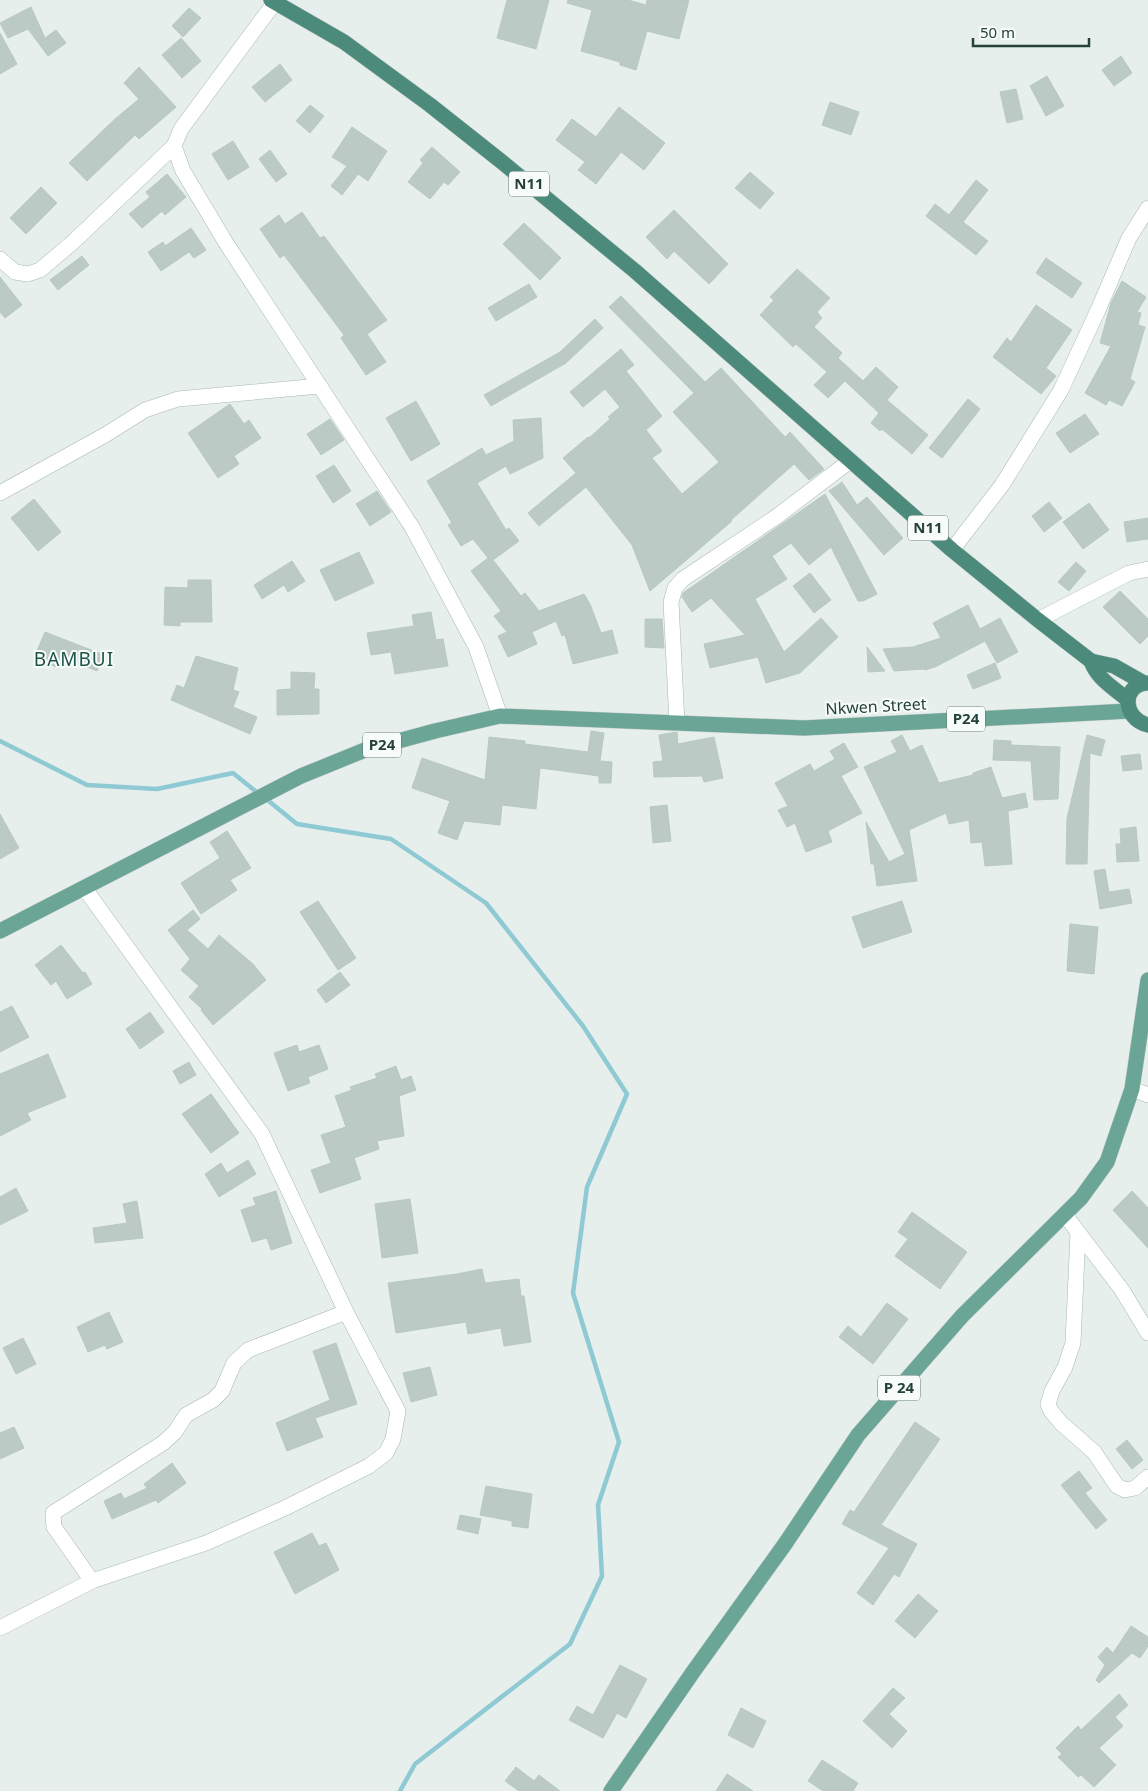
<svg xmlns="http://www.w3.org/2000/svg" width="1148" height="1791" font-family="'Noto Sans',sans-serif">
<rect width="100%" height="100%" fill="#e6efeb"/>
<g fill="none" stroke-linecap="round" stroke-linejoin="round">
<g stroke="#8ec9d4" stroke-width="4.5">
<polyline points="0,741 87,785 157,789 233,773 259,794"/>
<polyline points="265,798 297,824 391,839 486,903 583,1026 627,1094 587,1187 573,1293 619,1442 598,1505 602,1576 570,1644 415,1764 400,1791"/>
</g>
</g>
<g fill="#bbcac4" stroke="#b8c9c2">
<polygon points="507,0 549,0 536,49 497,38"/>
<polygon points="568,0 628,0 646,5 647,0 689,0 679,39 647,31 636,70 620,65 620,62 581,51 592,10 567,3"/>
<polygon points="31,7 45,38 56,30 66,43 48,56 28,29 8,38 0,23"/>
<polygon points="189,8 201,18 183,37 172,26"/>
<polygon points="0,33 17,64 0,74"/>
<polygon points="181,38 201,61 182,78 162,55"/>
<polygon points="1121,56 1132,73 1114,86 1102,70"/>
<polygon points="280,64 292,80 265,102 252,87"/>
<polygon points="139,67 176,107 139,139 135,135 87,181 69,163 115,119 139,99 124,83"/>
<polygon points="1047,76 1064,106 1046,116 1030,86"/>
<polygon points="1016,89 1023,119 1007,123 1000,92"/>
<polygon points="830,102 859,112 851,135 822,125"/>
<polygon points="310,105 324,116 310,133 296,121"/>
<polygon points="619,107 665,143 644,170 621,152 596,184 578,170 585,162 556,140 572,119 596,137"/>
<polygon points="352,127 387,151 368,181 358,174 342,195 331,186 347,166 332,157"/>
<polygon points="233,141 249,167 228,180 212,154"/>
<polygon points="432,147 460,172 448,185 444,182 430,199 408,182 423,163 420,160"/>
<polygon points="270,150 287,174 276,182 259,159"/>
<polygon points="750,172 774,193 760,209 735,188"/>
<polygon points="167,174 186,197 165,215 162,211 142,228 129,214 150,197 146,192"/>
<polygon points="976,180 988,190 963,222 988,241 976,255 926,216 935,204 949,215"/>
<polygon points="41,187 57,203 26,234 10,218"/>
<polygon points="674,210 728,264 709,284 674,251 667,259 646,237"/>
<polygon points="302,212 320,238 324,236 387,320 367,334 386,362 366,375 341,338 344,335 284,255 280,258 260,229 279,215 285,224"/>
<polygon points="524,223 561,258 540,280 503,244"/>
<polygon points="191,228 206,250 194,258 189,252 161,271 148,252 163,242 165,246"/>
<polygon points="82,256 89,265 58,290 50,280"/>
<polygon points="1046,258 1082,283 1072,298 1036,273"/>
<polygon points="797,269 830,298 817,312 822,318 814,327 842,353 838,358 863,381 876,367 898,387 887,400 928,435 912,454 882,429 880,431 871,423 879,413 845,381 828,398 814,385 827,372 796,344 793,347 760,315 774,300 770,297"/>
<polygon points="0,277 22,305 5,318 0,312"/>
<polygon points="1122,281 1146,297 1137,312 1141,313 1138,325 1145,327 1130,379 1135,382 1122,406 1109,400 1106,405 1085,393 1111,346 1100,343 1111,303"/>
<polygon points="529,284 537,297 496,321 488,308"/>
<polygon points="621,296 705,382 721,368 785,437 790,432 824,469 809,480 794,464 731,520 732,521 650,591 632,545 586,487 539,526 528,513 576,473 563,458 588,437 589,438 610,419 608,417 620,407 605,389 583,407 570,392 621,349 634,365 626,371 662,416 646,430 662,451 652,458 682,494 719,462 673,412 694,393 609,307"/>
<polygon points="1036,305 1072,330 1046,368 1056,376 1041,394 993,357 1007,338 1011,342"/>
<polygon points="595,319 603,328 566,363 491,406 484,395 560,352"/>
<polygon points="968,399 980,409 942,458 929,448"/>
<polygon points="416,401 440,444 411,461 386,418"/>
<polygon points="230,404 244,424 249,420 261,438 234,456 239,464 218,478 188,433"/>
<polygon points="1085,414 1099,434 1070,453 1056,433"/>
<polygon points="541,418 543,458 510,474 506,466 477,483 506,530 509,528 519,541 493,560 521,596 525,593 539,611 584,594 590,604 601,633 612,630 618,653 573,664 565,635 562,636 556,621 532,632 537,644 508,657 498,636 507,632 494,616 501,611 471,571 488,558 473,539 461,546 448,525 452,523 427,481 482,448 486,455 514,441 513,420"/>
<polygon points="330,419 344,440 321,455 307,434"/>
<polygon points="334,465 351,491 333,503 316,476"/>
<polygon points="842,482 857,505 867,497 903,538 884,555 829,491"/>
<polygon points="377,491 391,512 370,526 356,504"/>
<polygon points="825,494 877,594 863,601 858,601 831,547 809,565 791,543 772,556 787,579 755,599 784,652 821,618 838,637 800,673 766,683 758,657 710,668 704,644 745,635 711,598 692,612 682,597 683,593"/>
<polygon points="34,499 61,532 38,551 11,518"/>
<polygon points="1049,502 1062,518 1044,532 1032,516"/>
<polygon points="1089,503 1109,530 1083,549 1063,522"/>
<polygon points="1148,518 1148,539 1127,542 1124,522"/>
<polygon points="359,552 374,583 335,601 320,570"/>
<polygon points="292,561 305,581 288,592 284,585 262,599 254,585"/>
<polygon points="1076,562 1086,571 1069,591 1058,582"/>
<polygon points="810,573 831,600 814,613 793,586"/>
<polygon points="188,580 211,580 212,622 180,622 180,626 164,625 165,587 188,588"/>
<polygon points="1120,591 1148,619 1148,636 1140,644 1103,607"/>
<polygon points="968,605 980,629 1000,618 1018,652 997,663 985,641 935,667 925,670 924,669 894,671 883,649 913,647 941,638 933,623"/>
<polygon points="431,612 436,640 443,639 448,666 395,674 391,652 371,655 367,633 414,626 412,615"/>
<polygon points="645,619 662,619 664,648 645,647"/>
<polygon points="45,632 104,655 97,671 62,657 59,668 34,658"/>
<polygon points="867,647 885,671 868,672"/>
<polygon points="196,656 238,668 233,690 239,692 233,707 257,717 250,734 171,700 177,685 184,688"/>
<polygon points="995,663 1001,678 973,689 967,675"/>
<polygon points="291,672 315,673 314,689 319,689 319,714 277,715 277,690 291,689"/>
<polygon points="591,731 604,733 600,761 612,762 611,783 599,783 599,776 540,768 536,809 502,805 500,825 464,821 457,840 438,833 450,801 412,788 422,758 485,780 489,737 525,741 525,744 588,752"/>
<polygon points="677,732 678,744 714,737 723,778 704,782 702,776 654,777 653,762 663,761 659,735"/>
<polygon points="902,735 910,751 922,745 939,783 973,775 973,773 991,767 1002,798 1025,793 1028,807 1008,811 1012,864 985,866 982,842 971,843 969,820 949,824 946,813 909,830 917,881 877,886 874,864 871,864 866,822 889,862 905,854 864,767 897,752 891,741"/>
<polygon points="1087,735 1105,740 1101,756 1090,753 1087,864 1066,864 1067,818"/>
<polygon points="994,740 1011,741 1011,745 1060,747 1058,799 1034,800 1031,761 993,760"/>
<polygon points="844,743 858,767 841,776 862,813 828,831 832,842 806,852 795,823 787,827 778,810 788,806 775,783 810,764 814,771 835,759 830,751"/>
<polygon points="1140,754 1142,769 1123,771 1121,756"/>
<polygon points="667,805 671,841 653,843 650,807"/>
<polygon points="0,814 19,848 0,859"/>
<polygon points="1136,827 1139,861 1117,862 1116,844 1121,844 1120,829"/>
<polygon points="227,831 251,868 230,880 237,890 201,914 181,883 220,858 210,842"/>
<polygon points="1105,869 1109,892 1129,889 1132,903 1100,909 1094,871"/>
<polygon points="318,901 356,958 338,970 300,912"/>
<polygon points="902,901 912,932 863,948 852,917"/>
<polygon points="193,910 200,919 187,930 208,949 219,935 253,964 266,980 213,1025 201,1010 202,1009 189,997 199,986 181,970 190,959 168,930"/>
<polygon points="1070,924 1098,927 1094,974 1067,971"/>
<polygon points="61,945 83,973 85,972 92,984 67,999 56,981 51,985 35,965"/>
<polygon points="340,972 350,985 326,1003 317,990"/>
<polygon points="12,1006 29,1037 0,1052 0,1012"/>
<polygon points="150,1012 164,1032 140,1049 126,1029"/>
<polygon points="297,1045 299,1052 319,1045 328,1069 308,1077 310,1083 288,1091 274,1053"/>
<polygon points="48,1054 66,1097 27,1113 31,1120 0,1136 0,1074"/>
<polygon points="189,1062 196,1075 180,1084 173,1071"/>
<polygon points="396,1066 401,1080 411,1076 416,1090 399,1096 404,1136 377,1141 379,1149 354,1158 361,1179 320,1193 311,1170 331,1163 321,1135 346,1127 335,1096 352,1090 350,1087 377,1078 375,1074"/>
<polygon points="211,1094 239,1133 211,1153 182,1114"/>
<polygon points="248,1160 256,1174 219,1197 205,1174 221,1163 227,1173"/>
<polygon points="16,1188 28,1211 0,1225 0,1197"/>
<polygon points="276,1191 292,1243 271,1250 267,1238 252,1242 241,1210 256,1205 253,1198"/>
<polygon points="1132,1191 1148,1208 1148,1248 1113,1210"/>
<polygon points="410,1199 418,1253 382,1258 375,1204"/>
<polygon points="137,1201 143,1238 95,1243 93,1228 127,1223 123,1204"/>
<polygon points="912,1212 967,1252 940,1289 895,1256 908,1239 898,1232"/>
<polygon points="482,1269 485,1283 519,1279 521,1296 524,1296 531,1342 504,1346 501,1328 468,1334 466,1322 396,1333 388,1283 457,1274"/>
<polygon points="887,1303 908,1319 873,1364 839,1337 848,1326 861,1337"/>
<polygon points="109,1312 123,1342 107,1349 105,1345 88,1352 77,1327"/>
<polygon points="23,1338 36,1364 16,1374 3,1348"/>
<polygon points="336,1343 357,1404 315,1418 323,1437 287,1451 276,1423 330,1400 313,1351"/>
<polygon points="430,1367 437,1395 411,1402 403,1373"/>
<polygon points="915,1422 940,1439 881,1525 917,1544 899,1577 894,1574 873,1605 857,1593 889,1548 842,1524 850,1510 854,1512"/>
<polygon points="14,1427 24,1448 0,1459 0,1433"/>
<polygon points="1127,1440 1143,1460 1132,1469 1116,1449"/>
<polygon points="172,1463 186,1483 158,1503 156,1500 112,1519 104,1501 121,1493 124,1499 147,1488 144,1484"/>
<polygon points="1079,1471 1092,1488 1085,1493 1107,1520 1096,1529 1061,1485"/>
<polygon points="486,1486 532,1494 528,1528 512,1526 512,1521 480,1515"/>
<polygon points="460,1515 481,1519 478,1534 457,1529"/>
<polygon points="312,1533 319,1546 326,1543 339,1570 295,1594 274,1552"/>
<polygon points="918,1594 938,1611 915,1638 895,1621"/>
<polygon points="1131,1626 1148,1637 1148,1646 1140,1658 1132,1653 1099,1683 1096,1680 1105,1665 1098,1657 1107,1647 1113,1653"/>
<polygon points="620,1665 647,1679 626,1718 617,1713 603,1738 569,1720 577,1706 593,1715"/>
<polygon points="893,1688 905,1698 889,1714 907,1731 892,1748 863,1721"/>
<polygon points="1119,1694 1128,1705 1115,1717 1123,1726 1099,1748 1116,1765 1094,1787 1081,1775 1078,1777 1058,1757 1062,1754 1056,1748 1078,1726 1081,1730"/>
<polygon points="741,1708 766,1721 753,1748 728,1735"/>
<polygon points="822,1760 858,1783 853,1791 823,1791 808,1781"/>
<polygon points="516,1767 534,1781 539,1775 560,1791 519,1791 505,1781"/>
<polygon points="727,1774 753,1791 716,1791"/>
</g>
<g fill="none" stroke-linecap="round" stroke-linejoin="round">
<defs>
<g id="minor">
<polyline points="275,2 181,129 174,146 183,171 226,243 412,527 476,647 500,716"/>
<polyline points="0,259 15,272 28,274 40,270 72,243 174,146"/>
<polyline points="0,493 105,435 145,410 178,399 320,386"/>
<polyline points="952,550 1002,485 1061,390 1098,310 1129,238 1148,208"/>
<polyline points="1038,620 1129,573 1148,569"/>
<polyline points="677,723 671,602 675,588 683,579 776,517 850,461"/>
<polyline points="1132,1089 1148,1095"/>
<polyline points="1065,1215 1122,1290 1148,1333"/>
<polyline points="1078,1233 1073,1343 1065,1367 1052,1391 1048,1404 1051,1411 1061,1423 1094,1452 1117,1486 1125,1490 1135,1488 1148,1477"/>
<polyline points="92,1581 54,1527 53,1513 163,1443 175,1432 186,1415 213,1400 222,1391 234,1363 248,1350 346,1312"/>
<polyline points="0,1628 92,1581 206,1543 285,1508 369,1466 386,1453 393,1439 398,1411 346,1312 262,1134 85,889"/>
</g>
<g id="primary">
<polyline points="0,931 301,776 365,750 435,731 500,716 804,728 1129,711"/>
<polyline points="611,1791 693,1672 785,1544 858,1435 962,1316 1081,1198 1107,1162 1132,1089 1148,980"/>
</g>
<g id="trunk">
<polyline points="271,0 344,42 430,105 502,162 635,271 952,550 1038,620 1091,661 1114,666 1144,683"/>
<path d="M 1091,661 C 1097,679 1114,688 1128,700"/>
<path d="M 1148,683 C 1121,684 1122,719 1148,725"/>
</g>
</defs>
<use href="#minor" stroke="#a8b8b2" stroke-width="16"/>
<use href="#primary" stroke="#c2cac8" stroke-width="16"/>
<use href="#trunk" stroke="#c2cac8" stroke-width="16"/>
<use href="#minor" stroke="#fff" stroke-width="15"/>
<use href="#primary" stroke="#6aa596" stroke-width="15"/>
<use href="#trunk" stroke="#4c8a7c" stroke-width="15"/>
</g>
<g text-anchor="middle" stroke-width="4" stroke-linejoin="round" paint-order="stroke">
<g fill="#f7fbf9" stroke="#637a73" stroke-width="1">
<rect x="509" y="171.5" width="40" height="25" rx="4"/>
<rect x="908" y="515.5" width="40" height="25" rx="4"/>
<rect x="947" y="706.5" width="38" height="25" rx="4"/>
<rect x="363" y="732.5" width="38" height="25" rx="4"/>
<rect x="878" y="1375.5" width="42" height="25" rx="4"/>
</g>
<g font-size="15" font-weight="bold" fill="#24423a">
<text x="529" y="189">N11</text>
<text x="928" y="533">N11</text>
<text x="966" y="724">P24</text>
<text x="382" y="750">P24</text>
<text x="899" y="1393">P 24</text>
</g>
<g font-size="16" fill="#24423a" stroke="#f7fbf9">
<text transform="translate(876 706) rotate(-3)" y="6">Nkwen Street</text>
</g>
<g font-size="19" letter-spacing="1" fill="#1f5548" stroke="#f7fbf9">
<text x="74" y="666">BAMBUI</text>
</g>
</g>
<path d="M973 38v8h116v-8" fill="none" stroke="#24423a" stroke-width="2.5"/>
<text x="980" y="38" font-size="15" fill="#24423a" stroke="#f7fbf9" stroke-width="4" paint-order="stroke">50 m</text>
</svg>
